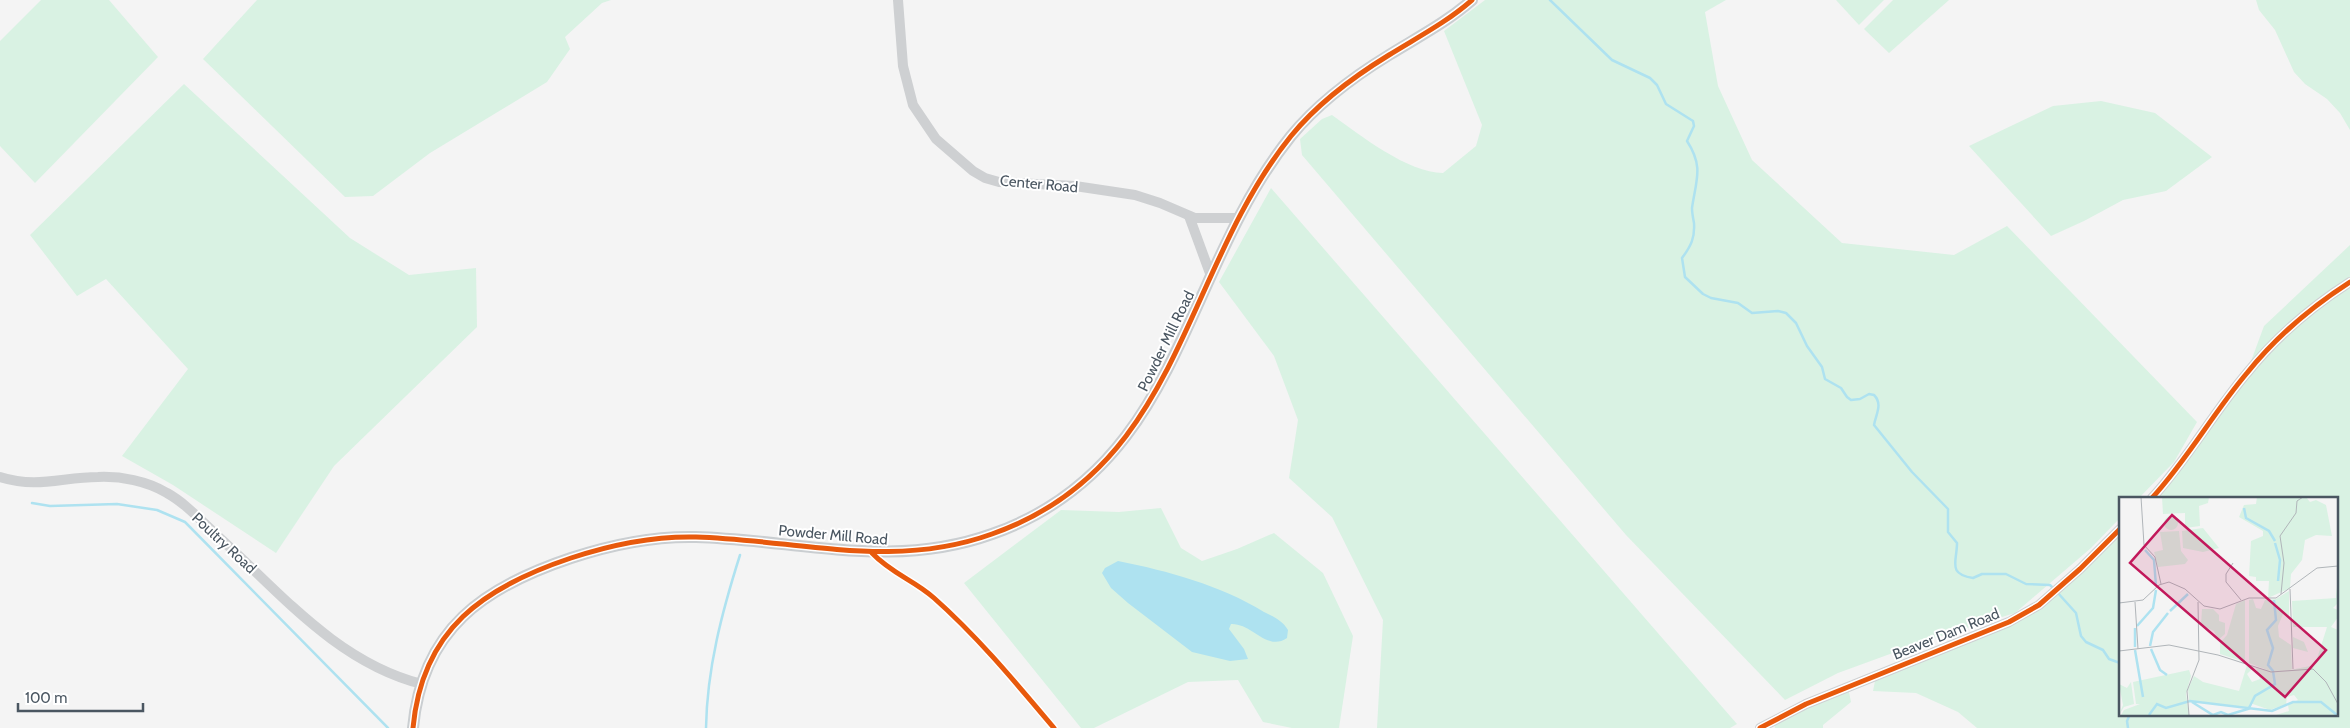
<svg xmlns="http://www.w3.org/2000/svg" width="2350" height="728" font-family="Cabin,sans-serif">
<rect width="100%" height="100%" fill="#f4f4f4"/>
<g fill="#d9f2e3">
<polygon points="41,0 109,0 158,57 35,183 0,146 0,41"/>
<polygon points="257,0 611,0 602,3 565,37 570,49 547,82 430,153 373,196 345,197 203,59"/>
<path d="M 1485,0 L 1726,0 L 1705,12 L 1718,86 L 1752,160 L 1842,243 L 1954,255 L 2007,226 L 2197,422 L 2174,462 L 2139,498 L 2120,498 L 2120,518 L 2091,548 L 2015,613 L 1931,639 L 1838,673 L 1785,700 L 1626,535 L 1302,155 L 1300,139 L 1322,119 L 1332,115 C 1360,135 1408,173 1443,173 L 1476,146 L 1482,125 L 1444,31 Z"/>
<polygon points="1836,0 1884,0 1859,25"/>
<polygon points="1893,0 1949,0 1889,53 1864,29"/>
<polygon points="2256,0 2350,0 2350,130 2340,113 2327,99 2305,84 2294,72 2275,30 2259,10"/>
<polygon points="184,84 350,238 409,275 476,268 477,327 334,466 276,553 173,485 122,456 188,369 106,279 77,296 30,235"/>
<polygon points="2101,101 2155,113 2212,157 2166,191 2123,200 2084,221 2051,236 1969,146 2053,106"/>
<polygon points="1271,188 1737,724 1730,728 1377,728 1383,620 1332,517 1289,478 1298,420 1274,356 1219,282"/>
<polygon points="2350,245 2350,728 1977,728 1958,712 1916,693 1873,691 1876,676 2039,605 2120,529 2120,714 2336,714 2336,498 2152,498 2247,372 2264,326"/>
<polygon points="1161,508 1181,548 1202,561 1237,549 1274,533 1323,573 1353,636 1339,728 1292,728 1263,722 1238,680 1188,682 1094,728 1081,728 964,583 1061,510 1119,512"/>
<polygon points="1848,687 1851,702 1823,725 1823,728 1775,728 1773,720"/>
</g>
<path fill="#aee2f0" d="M 1118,561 C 1168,571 1220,585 1264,612 C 1274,617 1282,620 1288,630 L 1287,638 C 1267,652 1252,623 1231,624 L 1229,629 L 1244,649 L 1248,659 L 1230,661 L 1192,652 L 1128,603 L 1111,588 L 1102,573 L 1105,568 Z"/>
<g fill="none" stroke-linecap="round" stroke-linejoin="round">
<g stroke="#aee2f0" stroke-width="2.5">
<path d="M 1550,0 L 1612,60 L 1650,78 L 1657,85 L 1666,104 L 1693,121 L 1694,126 L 1687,141 C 1704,167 1696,180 1692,208 C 1692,212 1693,218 1694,223 C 1695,238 1691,246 1682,258 L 1685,277 L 1703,294 L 1711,298 L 1738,303 L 1752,313 L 1778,311 L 1786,313 L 1796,323 L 1807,346 L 1822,367 L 1825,379 L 1841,388 L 1847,397 L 1851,400 L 1860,399 L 1869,394 L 1874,395 C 1883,404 1876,414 1874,425 L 1912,472 L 1948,509 L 1948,532 L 1957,543 C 1957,562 1947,574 1973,578 L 1982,574 L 2006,574 L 2026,584 L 2050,585 L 2053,588"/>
<polyline points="32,503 50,506 117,504 157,510 185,522 388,728"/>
<polyline points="2057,592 2076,613 2081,636 2086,642 2103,650 2109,659 2120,663"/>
<path d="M 706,728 C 707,668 722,612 740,555"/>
<polyline points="2128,728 2127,721 2130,714"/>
</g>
<g stroke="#ced0d2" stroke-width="10">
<polyline points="898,0 903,66 913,105 936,139 973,171 985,178 999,182 1075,186 1135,195 1160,203 1195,218 1239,218"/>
<polyline points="1189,216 1211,276"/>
<path d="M 0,477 C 38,489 62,477 98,477 C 121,476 147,481 167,493 C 187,504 204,524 222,540 C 283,596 339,663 422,684"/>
<path d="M 2152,498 C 2188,459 2213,413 2247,373 C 2276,337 2311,307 2350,282"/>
<polyline points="1760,728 1806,704 2009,622 2039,605 2080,569 2120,529"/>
</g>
<path stroke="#caced1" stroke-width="12" d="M 413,728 C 422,629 484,587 571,558 C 610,545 655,536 696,537 C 799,540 892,570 992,534 C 1181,468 1181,273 1291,136 C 1318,103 1353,77 1389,55 C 1418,37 1447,22 1472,0"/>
<defs>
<g id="cycleway">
<path d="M 2152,498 C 2188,459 2213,413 2247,373 C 2276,337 2311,307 2350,282"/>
<path d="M 872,553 C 892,574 914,580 934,598 C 978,637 1016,683 1054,728"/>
<path d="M 413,728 C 422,629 484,587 571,558 C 610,545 655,536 696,537 C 799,540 892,570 992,534 C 1181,468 1181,273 1291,136 C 1318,103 1353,77 1389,55 C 1418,37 1447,22 1472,0"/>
<polyline points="1760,728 1806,704 2009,622 2039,605 2080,569 2120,529"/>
</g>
</defs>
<use href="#cycleway" stroke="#fff" stroke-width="8"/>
<use href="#cycleway" stroke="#e8590c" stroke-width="5"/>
</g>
<g text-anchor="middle" stroke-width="4" stroke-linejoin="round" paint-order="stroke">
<g font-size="15" fill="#4a5661" stroke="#fff">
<text transform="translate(1039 184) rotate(5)" y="5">Center Road</text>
<text transform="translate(1166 341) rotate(-64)" y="5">Powder Mill Road</text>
<text transform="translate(833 535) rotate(5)" y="5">Powder Mill Road</text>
<text transform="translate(224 543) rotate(43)" y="5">Poultry Road</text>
<text transform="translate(1946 634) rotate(-22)" y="5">Beaver Dam Road</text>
</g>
</g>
<g transform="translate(2119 497)">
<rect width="219" height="219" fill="#f4f4f4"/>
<path d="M 43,0 L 90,0 L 89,6 L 80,9 L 81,29 L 66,31 L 66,16 L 44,17 ZM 138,0 L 187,0 L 191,5 L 197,3 L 207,8 L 213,39 L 197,38 L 186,43 L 183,63 L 172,77 L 171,91 L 149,101 L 150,84 L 137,84 L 137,80 L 130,79 L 132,44 L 144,39 L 144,34 L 120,20 L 125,8 L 137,7 ZM45 26a7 7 0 1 1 14 0a7 7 0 1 1-14 0ZM 84,31 L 100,51 L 84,55 L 64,51 L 63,34 ZM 60,34 L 62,54 L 69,63 L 66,67 L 39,70 L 35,55 L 44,53 L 41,35 ZM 217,90 L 219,106 L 214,111 L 219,113 L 219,120 L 212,130 L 219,133 L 219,218 L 157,218 L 170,214 L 169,208 L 179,203 L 175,198 L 168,200 L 167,207 L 151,213 L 131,206 L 130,211 L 70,203 L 69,192 L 75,179 L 84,185 L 120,194 L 128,168 L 135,170 L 128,177 L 133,185 L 141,182 L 137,171 L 148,173 L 130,166 L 130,103 L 134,102 L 137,111 L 142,112 L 146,103 L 157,102 L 170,94 L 170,119 L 164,117 L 159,129 L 160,140 L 172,148 L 173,172 L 171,173 L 196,168 L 208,130 L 174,130 L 173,104 L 217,101 ZM 126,103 L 126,165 L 101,157 L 101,146 L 108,138 L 117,107 ZM 83,112 L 94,112 L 100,118 L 100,124 L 106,126 L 106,137 L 99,143 L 95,134 L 82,128 ZM 174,140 L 185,145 L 189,155 L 174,151 ZM 70,173 L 72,179 L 67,197 L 70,218 L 2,218 L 5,213 L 21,207 L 17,207 L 14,185 ZM 12,185 L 15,207 L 5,210 L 0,218 L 4,208 L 0,187 L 8,191 Z" fill="#d9f2e3"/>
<path fill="none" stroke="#aee2f0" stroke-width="2.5" d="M 125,11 L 127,21 L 150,34 L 156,44M 156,46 L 161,63 L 159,84M 26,53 L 35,63 L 37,89M 51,114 L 69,97M 18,129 L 34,111 L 37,93M 31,149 L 34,135 L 49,116M 16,150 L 16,131M 32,152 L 41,173 L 48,178M 16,153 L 24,200M 73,205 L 94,218 L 102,215 L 109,218 L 132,211M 130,211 L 136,199 L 156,187 L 154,174 L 149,168 L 154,151 L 148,133 L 157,123 L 155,103M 30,218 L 38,207 L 47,211 L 71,204 L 153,214 L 174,205 L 202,205 L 218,218"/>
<path fill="none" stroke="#b0b5b9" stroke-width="1" d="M 22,0 L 25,48 L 36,60 L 42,87M 114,66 L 107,77 L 107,85 L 122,103M 171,92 L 174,172M 162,97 L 165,66 L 161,39 L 177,16 L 178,4 L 184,0M 16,105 L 19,152M 0,106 L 24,103 L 40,88 L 50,85 L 66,92 L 85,109 L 101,112 L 130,101 L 157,101 L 198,71 L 219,69M 0,154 L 50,148 L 99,158 L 152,175 L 194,172 L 207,185 L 219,207M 70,218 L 68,194 L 80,163 L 79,105"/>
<path fill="#c2185b" fill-opacity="0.15" stroke="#c2185b" stroke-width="2.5" d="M 53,18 L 207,153 L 166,200 L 11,66 Z"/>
<rect width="219" height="219" fill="none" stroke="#4a5661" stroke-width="2.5"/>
</g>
<path d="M18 703v8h125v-8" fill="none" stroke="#4a5661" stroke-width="2.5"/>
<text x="25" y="703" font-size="15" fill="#4a5661" stroke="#ffffff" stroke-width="4" paint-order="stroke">100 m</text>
</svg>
